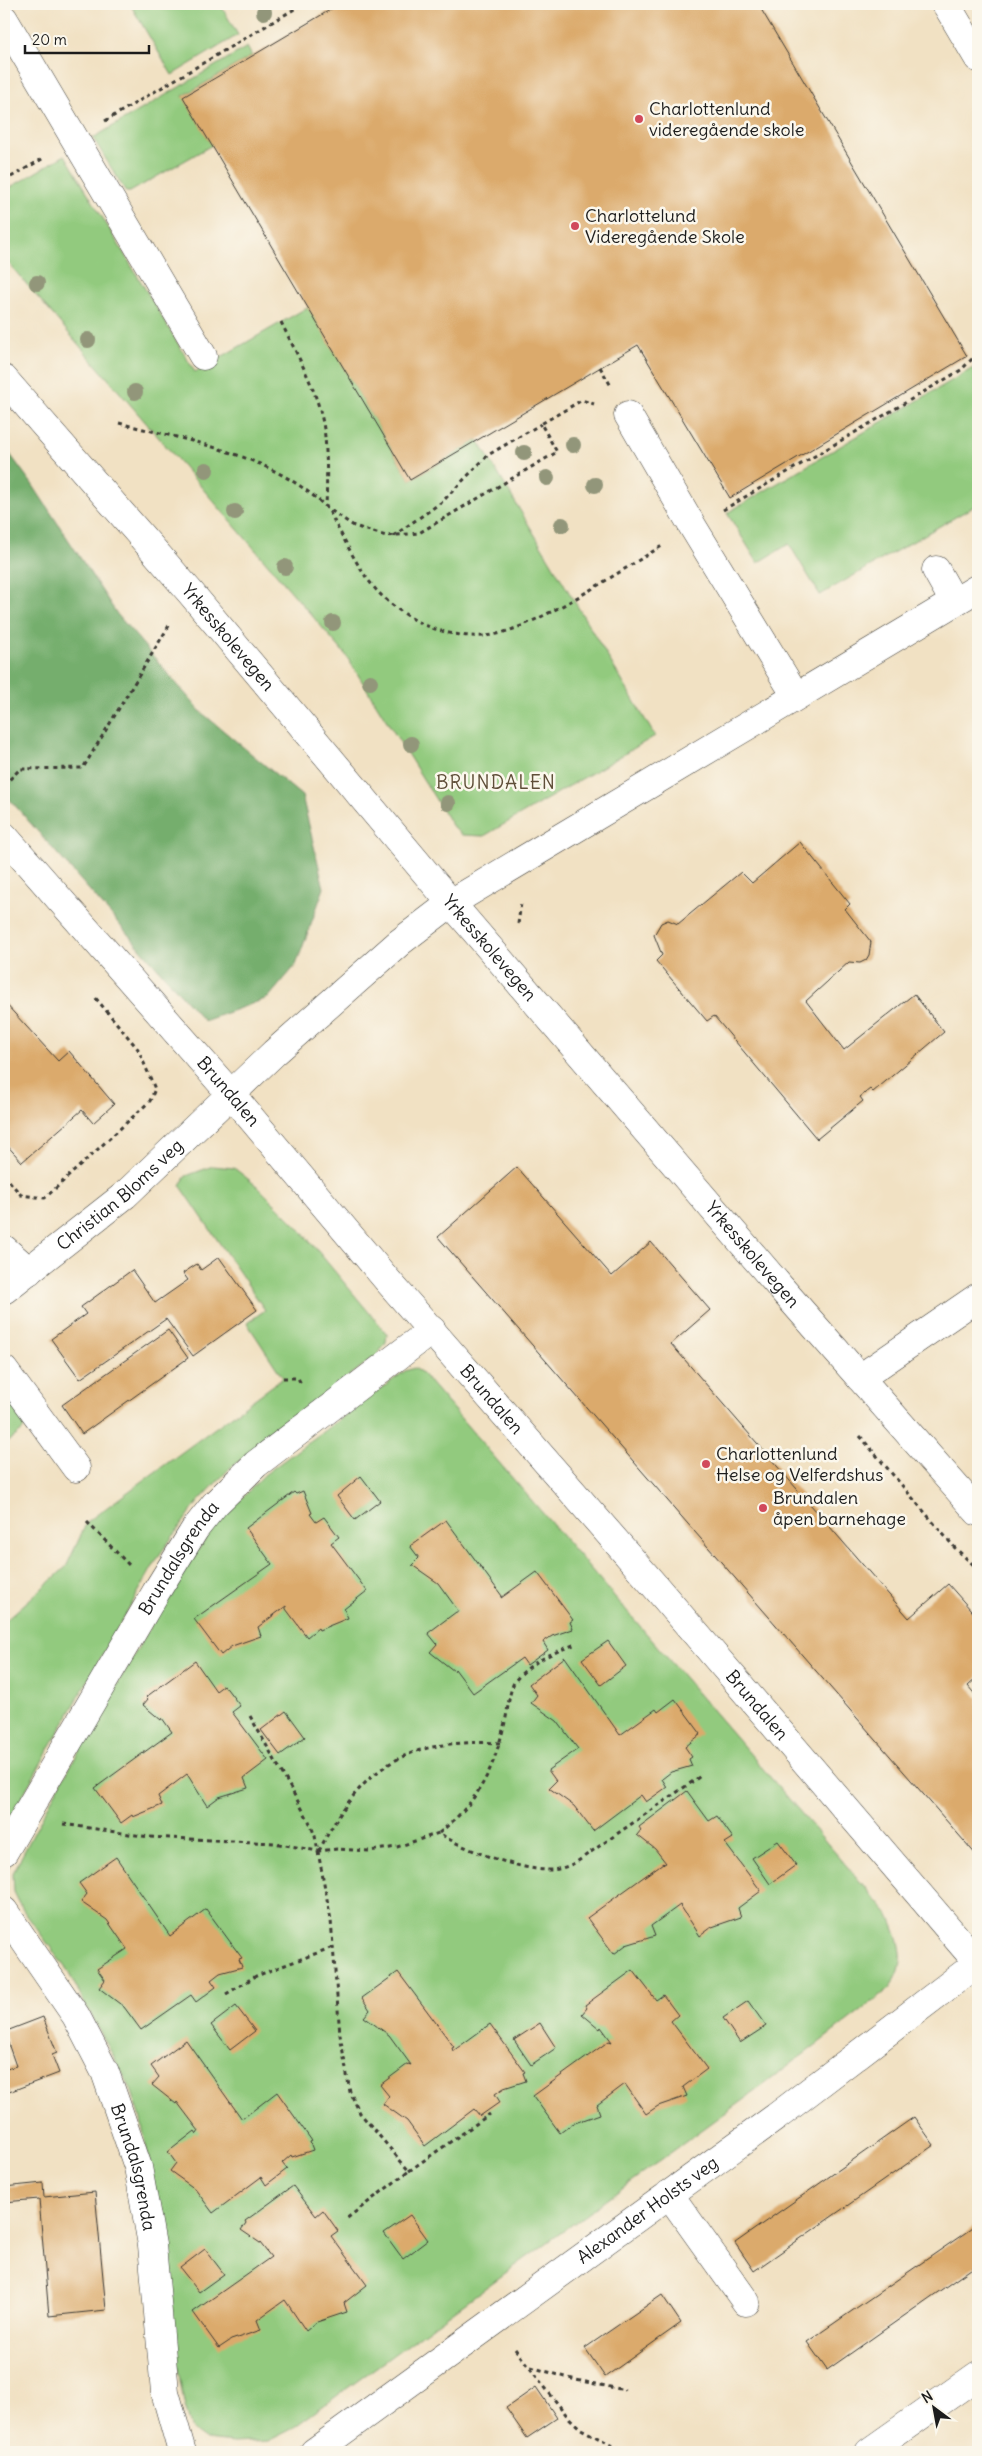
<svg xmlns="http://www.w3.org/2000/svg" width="982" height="2456" font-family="Delius,sans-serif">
<rect width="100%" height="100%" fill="#fbf7ec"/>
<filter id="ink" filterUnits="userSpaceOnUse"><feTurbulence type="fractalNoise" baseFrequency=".02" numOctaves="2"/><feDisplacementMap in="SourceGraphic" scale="10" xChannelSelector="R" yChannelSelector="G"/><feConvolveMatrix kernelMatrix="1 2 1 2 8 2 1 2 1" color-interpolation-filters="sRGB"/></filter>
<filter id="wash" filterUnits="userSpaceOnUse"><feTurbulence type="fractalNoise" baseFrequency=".0096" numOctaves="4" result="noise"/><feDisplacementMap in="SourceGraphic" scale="20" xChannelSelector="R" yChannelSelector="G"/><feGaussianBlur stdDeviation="1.12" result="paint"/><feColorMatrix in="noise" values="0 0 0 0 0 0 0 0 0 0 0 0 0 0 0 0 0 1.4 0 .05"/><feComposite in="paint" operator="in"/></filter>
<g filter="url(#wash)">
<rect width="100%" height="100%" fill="#f1e1c3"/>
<g fill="#92ca7e" stroke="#57734d">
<polygon points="130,4 220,4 238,35 172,75"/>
<polygon points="247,47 252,56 183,96 212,145 130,192 126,192 93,138"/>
<polygon points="65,155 195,372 308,307 410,480 478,440 655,736 484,836 462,835 453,827 345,654 4,258 4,191"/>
<polygon points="973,368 978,377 978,504 820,595 789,544 758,563 727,513"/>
<polygon points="213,1166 234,1168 257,1186 297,1226 387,1334 386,1342 378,1354 230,1468 198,1502 160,1554 15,1809 4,1825 4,1622 66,1567 87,1522 283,1378 247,1323 265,1310 180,1185 186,1176"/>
<path d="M 414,1368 L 421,1372 L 889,1915 C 901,1944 909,1962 889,1989 L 765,2084 L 290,2430 L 268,2441 L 234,2443 L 206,2440 L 192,2430 L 184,2403 L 174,2346 L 156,2196 L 140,2115 L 131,2089 L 67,1970 L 23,1910 L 14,1892 L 13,1873 L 51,1800 L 142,1641 L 187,1565 L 213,1529 L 264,1475 L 405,1371 Z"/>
<polygon points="4,1387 27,1418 23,1430 4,1445"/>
</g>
<polygon fill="#75ae6d" stroke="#486544" points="4,446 32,484 117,614 201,712 302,796 324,888 296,965 268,998 204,1021 4,793"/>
<g id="blocks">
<g fill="#dbaa6c">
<polygon points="340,4 758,4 967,356 730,498 638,345 410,480 183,97"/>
<polygon points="973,4 978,4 978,13"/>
<polygon points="800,842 850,904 845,909 871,942 869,955 866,960 860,963 849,962 806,1001 844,1050 914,994 944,1032 873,1092 870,1089 860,1097 863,1101 817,1139 714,1016 707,1021 656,961 662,955 654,935 661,923 668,920 678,924 741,872 752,883"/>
<polygon points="4,1002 58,1061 69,1051 114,1104 93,1123 82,1110 22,1162 4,1142"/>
<polygon points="517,1167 612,1276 651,1242 710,1310 671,1344 909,1618 948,1584 978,1618 978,1677 968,1686 978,1698 978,1857 438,1237"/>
<polygon points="219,1257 257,1310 193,1356 166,1319 80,1379 51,1339 86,1314 81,1307 132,1270 155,1303 188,1280 183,1273 197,1264 201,1270"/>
<polygon points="168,1330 188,1358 82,1434 62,1405"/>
<polygon points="361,1476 380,1501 355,1520 337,1496"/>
<polygon points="303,1491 312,1513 310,1514 316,1522 324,1517 339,1537 331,1543 367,1591 344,1609 348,1618 319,1630 318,1628 307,1637 286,1609 286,1606 258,1627 261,1636 232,1646 221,1655 194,1619 272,1564 246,1528 294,1492 296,1494"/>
<polygon points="446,1520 502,1596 501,1598 537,1572 573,1620 570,1622 573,1629 552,1636 543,1642 548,1650 527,1665 522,1658 473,1693 455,1669 454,1671 430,1652 437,1644 428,1633 456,1612 459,1612 438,1583 412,1565 419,1558 410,1546"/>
<polygon points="608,1641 626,1666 601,1685 582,1659"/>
<polygon points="565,1657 620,1735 656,1709 658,1712 675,1699 701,1734 685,1747 692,1757 689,1759 692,1766 671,1772 662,1779 667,1787 646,1802 641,1795 593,1831 574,1806 549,1788 556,1781 548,1770 578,1749 557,1721 531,1703 537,1695 529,1684"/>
<polygon points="195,1661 216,1691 224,1685 240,1706 232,1712 268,1760 244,1778 248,1788 219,1797 207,1806 187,1774 158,1796 162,1805 133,1817 132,1815 121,1823 95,1788 172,1732 162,1718 161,1720 143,1705 148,1699 146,1697"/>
<polygon points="286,1711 305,1737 280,1755 261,1730"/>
<polygon points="687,1791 709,1821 717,1816 733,1838 725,1843 761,1891 738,1908 741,1917 712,1927 700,1936 680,1905 651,1926 655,1936 626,1945 614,1954 587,1918 663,1863 664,1864 666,1863 655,1849 637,1835 641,1830 639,1827"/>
<polygon points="778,1841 796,1865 770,1884 752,1858"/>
<polygon points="116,1857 170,1936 206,1909 242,1958 239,1959 242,1967 220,1973 211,1980 216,1987 196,2002 191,1995 141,2030 124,2007 99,1988 105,1980 97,1969 127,1949 107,1920 81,1902 87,1894 79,1883"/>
<polygon points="633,1970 656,2000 663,1995 678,2015 671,2021 707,2069 683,2087 687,2096 658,2106 646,2114 625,2084 597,2105 600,2114 572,2124 560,2133 533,2096 609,2041 612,2042 601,2027 600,2029 582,2014 587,2008 585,2005"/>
<polygon points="398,1972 454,2047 452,2048 453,2051 490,2024 525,2072 523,2073 526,2081 504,2088 495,2094 500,2102 480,2116 474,2109 425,2146 407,2121 383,2104 389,2096 380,2085 408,2064 411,2065 389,2035 364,2017 370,2010 362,1998"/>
<polygon points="748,2001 766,2026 740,2043 723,2018"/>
<polygon points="236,2006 255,2031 230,2050 211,2025"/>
<polygon points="43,2017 57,2053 52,2055 59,2073 9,2092 4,2078 4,2070 16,2066 4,2032"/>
<polygon points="540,2023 556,2048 531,2065 514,2040"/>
<polygon points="186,2040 242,2119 277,2092 312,2141 310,2142 313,2150 292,2157 291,2155 282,2163 287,2169 266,2185 261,2177 213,2213 195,2189 170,2171 176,2163 168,2152 195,2131 197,2134 199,2131 177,2102 176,2104 152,2085 159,2077 151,2066"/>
<polygon points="914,2117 934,2145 754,2271 735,2243"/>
<polygon points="43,2183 44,2197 95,2192 106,2310 49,2316 39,2199 4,2202 4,2187"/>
<polygon points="293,2186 316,2216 323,2210 338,2231 331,2236 367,2285 344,2303 347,2312 317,2322 306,2331 285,2300 257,2320 261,2330 231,2340 219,2348 193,2312 271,2257 260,2243 241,2230 246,2223 245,2221"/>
<polygon points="410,2215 428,2240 403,2259 384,2233"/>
<polygon points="978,2224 978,2264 827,2370 807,2342"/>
<polygon points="205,2249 224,2274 199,2292 180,2268"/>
<polygon points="662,2295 681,2323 605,2377 585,2348"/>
<polygon points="536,2387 557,2418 527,2438 506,2408"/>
</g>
</g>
</g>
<g filter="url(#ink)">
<use href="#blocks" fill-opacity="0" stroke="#3c3a35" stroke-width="1"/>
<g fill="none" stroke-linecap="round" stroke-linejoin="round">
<defs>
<g id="minor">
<polyline points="946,4 978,58"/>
<polyline points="4,19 203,356"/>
<path id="s1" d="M 4,379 L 190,592 L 451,903 L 781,1288 L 978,1512"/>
<polyline points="628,415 693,527 796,696"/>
<polyline points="936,570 954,602"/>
<path id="s2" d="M 4,836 L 230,1093 L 388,1281 L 654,1585 L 978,1963"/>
<polyline points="4,1249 29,1271"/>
<path id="s3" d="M 4,1290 L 125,1195 L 274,1053 L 400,942 L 451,903 L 978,588"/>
<polyline points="4,1370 76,1468"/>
<polyline points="860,1378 978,1297"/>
<path id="s4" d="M 4,1852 L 156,1592 L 195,1529 L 215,1504 L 256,1464 L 432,1330"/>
<path id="s5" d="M 4,1911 L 76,2016 L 105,2072 L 138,2167 L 152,2245 L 165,2392 L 182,2452"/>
<polyline points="669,2194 746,2302"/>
<path id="s6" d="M 314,2452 L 776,2117 L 978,1963"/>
<polyline points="869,2452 978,2375"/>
</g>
</defs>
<use href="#minor" stroke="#3c3a35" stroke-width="29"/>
<g stroke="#3c3a35" stroke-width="3" stroke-dasharray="4 4" stroke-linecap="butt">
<polyline points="105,121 303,4"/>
<polyline points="4,181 44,158"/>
<path d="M 281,322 C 299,359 321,396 325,437 C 327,460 327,484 326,507 L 354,526 L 386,536 L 419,533 L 557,452 L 541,424 L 582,400 L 594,404"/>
<polyline points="600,367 611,386"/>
<path d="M 119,423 C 190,441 270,454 325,506 C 331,512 335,524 340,532 C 352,554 363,577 381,595 C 409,622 445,638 484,636 C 528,634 621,570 662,546"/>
<polyline points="723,510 961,370 978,353"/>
<polyline points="393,536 442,502 488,455 541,424"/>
<polyline points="4,785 20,769 83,768 170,624"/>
<polyline points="518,924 521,903"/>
<polyline points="4,1175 21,1195 45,1198 150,1101 155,1089 138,1049 94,996"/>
<polyline points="283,1378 298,1378 301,1384"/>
<polyline points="860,1436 955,1548 978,1569"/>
<polyline points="87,1522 130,1566"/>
<polyline points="250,1716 309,1821 315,1836 331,1920 340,2035 350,2092 360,2113 409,2171 346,2219"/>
<path d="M 63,1824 L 149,1837 L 274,1843 L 318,1851 L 337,1849 L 369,1851 L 397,1847 L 439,1833 C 462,1849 520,1870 548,1870 C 558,1870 566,1867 575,1863 L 702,1775"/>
<path d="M 439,1833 C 479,1801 493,1771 505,1722 C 508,1710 509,1690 515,1681 C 531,1661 553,1653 576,1644"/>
<path d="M 319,1851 C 361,1767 405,1738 500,1743"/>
<polyline points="226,1994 256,1976 333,1947"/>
<polyline points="409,2171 490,2114"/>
<polyline points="515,2349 568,2417 581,2429 625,2452"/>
<polyline points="531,2367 576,2380 625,2390"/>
</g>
<use href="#minor" stroke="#fff" stroke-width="28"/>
</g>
<g fill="#92967a">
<circle cx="264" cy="12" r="8"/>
<circle cx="37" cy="283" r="8"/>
<circle cx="88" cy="340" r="8"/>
<circle cx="135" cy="392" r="8"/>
<circle cx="573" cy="445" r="8"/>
<circle cx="524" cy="453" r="8"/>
<circle cx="206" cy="470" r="8"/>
<circle cx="547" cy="478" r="8"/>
<circle cx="595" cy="485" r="8"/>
<circle cx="235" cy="512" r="8"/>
<circle cx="562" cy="525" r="8"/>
<circle cx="285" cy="567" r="8"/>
<circle cx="333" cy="623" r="8"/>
<circle cx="370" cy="682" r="8"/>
<circle cx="411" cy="744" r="8"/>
<circle cx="448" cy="803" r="8"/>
</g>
</g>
<g fill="#d1495b" stroke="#fbf7ec" stroke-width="2">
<circle cx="639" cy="119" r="5"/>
<circle cx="575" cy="226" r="5"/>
<circle cx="706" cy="1464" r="5"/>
<circle cx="763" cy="1508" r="5"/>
</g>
<g text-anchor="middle" stroke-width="5" stroke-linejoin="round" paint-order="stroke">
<g font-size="18" fill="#1c1c1c" stroke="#fbf7ec" text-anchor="start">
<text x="649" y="115">Charlottenlund<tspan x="649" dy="21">videregående skole</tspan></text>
<text x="585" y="222">Charlottelund<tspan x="585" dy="21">Videregående Skole</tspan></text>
<text x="716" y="1460">Charlottenlund<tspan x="716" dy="21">Helse og Velferdshus</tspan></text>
<text x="773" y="1504">Brundalen<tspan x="773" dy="21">åpen barnehage</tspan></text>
</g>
<g font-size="18" fill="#1c1c1c" stroke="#fbf7ec">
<text dy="6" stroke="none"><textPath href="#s1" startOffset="342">Yrkesskolevegen</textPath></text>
<text dy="6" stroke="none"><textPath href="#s1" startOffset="748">Yrkesskolevegen</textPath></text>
<text dy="6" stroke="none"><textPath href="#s2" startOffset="340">Brundalen</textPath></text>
<text dy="6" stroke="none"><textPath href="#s3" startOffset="150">Christian Bloms veg</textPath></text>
<text dy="6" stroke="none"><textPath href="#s1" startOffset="1152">Yrkesskolevegen</textPath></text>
<text dy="6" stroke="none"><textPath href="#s2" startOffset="745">Brundalen</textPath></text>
<text dy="6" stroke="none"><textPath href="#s4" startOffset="342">Brundalsgrenda</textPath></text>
<text dy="6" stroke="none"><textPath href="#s2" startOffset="1150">Brundalen</textPath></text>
<text dy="6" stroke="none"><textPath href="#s5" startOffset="290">Brundalsgrenda</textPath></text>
<text dy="6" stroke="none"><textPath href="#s6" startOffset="412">Alexander Holsts veg</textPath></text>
</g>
<g font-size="19" letter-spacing="1" fill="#5f4e38" stroke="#fbf7ec">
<text x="496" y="789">BRUNDALEN</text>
</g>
</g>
<rect width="982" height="2456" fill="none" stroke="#fbf7ec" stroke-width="20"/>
<g transform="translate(934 2408) rotate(328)" stroke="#fbf7ec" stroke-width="4" paint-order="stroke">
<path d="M0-4L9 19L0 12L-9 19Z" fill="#1c1c1c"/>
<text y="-8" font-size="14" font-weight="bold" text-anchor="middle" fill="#1c1c1c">N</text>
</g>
<path d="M25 45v8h124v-8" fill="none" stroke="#1c1c1c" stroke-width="2.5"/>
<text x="32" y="45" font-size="15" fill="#1c1c1c" stroke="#fbf7ec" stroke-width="4" paint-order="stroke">20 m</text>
</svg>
